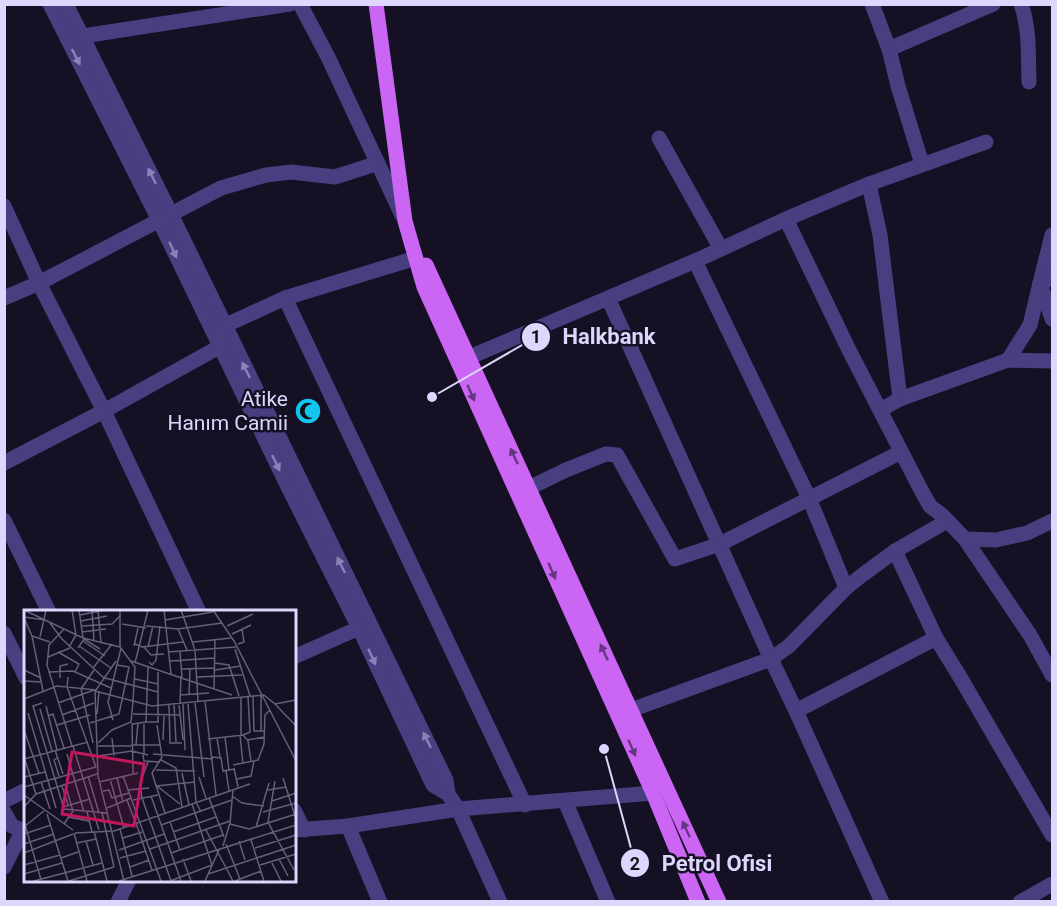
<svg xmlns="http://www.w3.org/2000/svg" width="1057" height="906" font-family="Roboto,sans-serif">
<rect width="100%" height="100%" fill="#151024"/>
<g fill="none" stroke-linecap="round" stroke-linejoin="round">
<g stroke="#473f80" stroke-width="15">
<polyline points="50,4 159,220 288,487 359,628 433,785 448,794 458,809 500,902"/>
<polyline points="66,4 171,214 446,780 448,794"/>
<polyline points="300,4 328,57 402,215"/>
<polyline points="872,4 889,49 898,86 922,164"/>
<path d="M 1021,4 C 1030,29 1028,57 1029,82"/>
<polyline points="83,36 290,4"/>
<polyline points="889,49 993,4"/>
<polyline points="659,138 721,249"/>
<polyline points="869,184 880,235 900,399"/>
<polyline points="4,206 39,283 104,411 199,612"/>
<polyline points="786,219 849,350 920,488 930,506 942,515 965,539 1030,635 1052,675"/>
<polyline points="1052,235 1040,283 1052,319"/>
<polyline points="695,261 809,498 846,588"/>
<polyline points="4,298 39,283 221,188 266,175 291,172 335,177 378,163"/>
<polyline points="285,298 525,805"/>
<polyline points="608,298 771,659 796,711 882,902"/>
<polyline points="1008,360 1030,325 1040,283 1052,278"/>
<polyline points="458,362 695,261 786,219 869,184 986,142"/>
<polyline points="880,410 900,399 1008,360 1052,361"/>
<polyline points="4,463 104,411 219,347 224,326 285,298 416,258"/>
<polyline points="529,488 566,470 606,454 617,455 675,559 720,544 901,452"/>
<polyline points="4,520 49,612"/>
<polyline points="965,539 996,540 1027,533 1052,521"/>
<polyline points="895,551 936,638 960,677 1052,835"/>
<polyline points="4,633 26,678"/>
<polyline points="294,657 359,628"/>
<polyline points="631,710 771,659 789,646 846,588 861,576 895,551 947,521"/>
<polyline points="796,711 936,638"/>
<polyline points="4,801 26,790"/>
<polyline points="565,801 608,902"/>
<polyline points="294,810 304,830"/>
<polyline points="4,812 12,826 26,832"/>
<polyline points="348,826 380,902"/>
<polyline points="294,830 348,826 458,809 653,793"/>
<polyline points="4,867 22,832"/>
<polyline points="118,902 129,880"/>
<polyline points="1020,902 1052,884"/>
</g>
<g stroke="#cb65f4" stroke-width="15">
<polyline points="376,4 405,221 424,287 653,793 698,902"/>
<polyline points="426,265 719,902"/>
</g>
</g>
<defs><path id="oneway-solid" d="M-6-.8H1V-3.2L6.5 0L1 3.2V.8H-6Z" transform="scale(1.5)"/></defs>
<g fill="#8b83b8">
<use href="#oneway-solid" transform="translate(76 57) rotate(63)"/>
<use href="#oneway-solid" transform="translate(152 176) rotate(-116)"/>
<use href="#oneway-solid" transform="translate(173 250) rotate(65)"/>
<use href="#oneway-solid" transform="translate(246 370) rotate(-116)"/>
<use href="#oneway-solid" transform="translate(276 463) rotate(64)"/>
<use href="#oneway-solid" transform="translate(341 565) rotate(-116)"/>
<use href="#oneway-solid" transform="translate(372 657) rotate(65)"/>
<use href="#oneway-solid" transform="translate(427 740) rotate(-116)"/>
</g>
<g fill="#673682">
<use href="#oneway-solid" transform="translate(471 393) rotate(66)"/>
<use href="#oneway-solid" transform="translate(514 456) rotate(-115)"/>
<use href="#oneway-solid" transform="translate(552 571) rotate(66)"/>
<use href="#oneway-solid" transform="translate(604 652) rotate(-115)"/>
<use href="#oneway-solid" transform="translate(632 748) rotate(66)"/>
<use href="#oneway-solid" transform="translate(686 829) rotate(-115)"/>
</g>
<defs>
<symbol id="mosque-disc" viewBox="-11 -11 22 22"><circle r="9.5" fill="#11c5ee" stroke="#151024"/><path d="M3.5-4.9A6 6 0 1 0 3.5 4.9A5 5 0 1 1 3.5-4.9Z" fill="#111"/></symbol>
</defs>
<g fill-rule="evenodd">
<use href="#mosque-disc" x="293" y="396" width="30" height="30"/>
</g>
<g text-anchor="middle" stroke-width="5" stroke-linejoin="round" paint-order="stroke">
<g font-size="21" fill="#ded6fc" stroke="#151024" text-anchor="end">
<text x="288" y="406">Atike<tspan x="288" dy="24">Hanım Camii</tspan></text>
</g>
</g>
<g transform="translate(24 610)">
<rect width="272" height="272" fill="#151024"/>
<path fill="none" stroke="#655f7a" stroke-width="1.5" d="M 0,0 L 59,28 L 96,37M 55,0 L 59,28M 68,0 L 70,31M 74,0 L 77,33M 96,0 L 96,37 L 111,57 L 109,91M 140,0 L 147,64M 157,0 L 171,40 L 174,92M 189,0 L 210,31 L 272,151M 56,5 L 81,0M 0,7 L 21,10M 0,8 L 8,26 L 19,81M 141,10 L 189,2M 57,11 L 83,6M 26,13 L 37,28 L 81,69M 98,14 L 122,18M 58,16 L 88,14 L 96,6M 122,16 L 154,19 L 198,13M 203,16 L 229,4M 40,19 L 25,35 L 23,55 L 48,136M 154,19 L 163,40M 58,22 L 82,19M 208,24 L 227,15M 8,26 L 26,32M 16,27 L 22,0M 59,31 L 81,46M 169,32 L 207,28M 111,34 L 118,37 L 159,32M 214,34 L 220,32 L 218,19M 55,36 L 87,58M 110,36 L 114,18M 45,37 L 52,25 L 48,0M 120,37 L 127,45 L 140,44M 124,37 L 129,16M 54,38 L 60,29 L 76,39M 211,39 L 226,86M 34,42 L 55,54 L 51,62M 144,42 L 212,37M 156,42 L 158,67M 24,47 L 46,38M 107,51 L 208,85M 146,51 L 191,48M 125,52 L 128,55 L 132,50 L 136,16M 111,53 L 124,0M 191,53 L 205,55 L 215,86M 69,58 L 88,34M 158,59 L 191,58M 0,60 L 17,68M 191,60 L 217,56M 25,62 L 49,61 L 87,78M 44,67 L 43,77 L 72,157M 173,67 L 218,65M 36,68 L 36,56 L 44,54M 81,68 L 134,82M 111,69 L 134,74M 0,71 L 18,72M 190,79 L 191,30M 165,84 L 166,59M 156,85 L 185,83M 240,85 L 251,94 L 272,90M 229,86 L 230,121 L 240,121M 217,87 L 217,125M 0,89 L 33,76 L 72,80 L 92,51M 181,91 L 192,185M 18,93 L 9,96 L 40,199 L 83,203M 34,93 L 70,80M 171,93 L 180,167M 156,94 L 157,66M 159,94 L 161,140M 164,94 L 172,192 L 177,202M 251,94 L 272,116M 145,95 L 146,133 L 158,133M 150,95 L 152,132M 155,95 L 159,130M 22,96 L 33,140M 16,99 L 28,141M 4,103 L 32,198M 73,104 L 75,81M 109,104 L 156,105M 38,105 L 70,93M 24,106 L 29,104 L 40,138M 89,110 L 84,92 L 97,38M 122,112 L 134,112 L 134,62M 66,113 L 95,104 L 105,57 L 93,55M 108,113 L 109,163M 108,114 L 122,112 L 124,57M 33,115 L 66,105M 133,115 L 138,147 L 128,163 L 141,203M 0,120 L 15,163M 237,121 L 237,86M 216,125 L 219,154M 219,125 L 226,122 L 224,87M 201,127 L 205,160M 88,128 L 90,146M 193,128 L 196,147M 184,129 L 219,125 L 224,131 L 227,151M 139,130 L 140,106M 223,130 L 241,127M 69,133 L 57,79 L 70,60M 74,133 L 88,120 L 107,112 L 109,91M 107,135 L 136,135M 112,135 L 114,113M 49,136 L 75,220M 74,136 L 107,136M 31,140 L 39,164M 43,144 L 60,202M 120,144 L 120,114M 129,144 L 189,149M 119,145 L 120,151 L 136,152M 74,146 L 108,141 L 124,145M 0,147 L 12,184M 188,147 L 197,148 L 199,161 L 210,159M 33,148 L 30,150 L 35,166M 0,149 L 64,132M 137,150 L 152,158 L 158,197M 124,152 L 116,173 L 118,188 L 147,271M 209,155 L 234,150 L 240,134 L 241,105 L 246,100M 210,158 L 214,177M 132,160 L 171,161M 202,161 L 205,181M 158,163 L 165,195M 64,166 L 75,203M 99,166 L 137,271M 0,167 L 21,162M 175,167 L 182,188M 93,168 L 99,192M 259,168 L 272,209M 86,169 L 100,218M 213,169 L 227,166 L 230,151M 251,171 L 244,212 L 270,260M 17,172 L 26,199M 75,172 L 114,163M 38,176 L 44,195M 132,176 L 171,172M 133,176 L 156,194M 0,177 L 72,157M 104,180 L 125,178M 244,180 L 262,177M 79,181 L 85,180 L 88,188 L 105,183M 0,185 L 49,220M 127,186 L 157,271M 208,186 L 218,193 L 240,196M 185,188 L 200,227M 103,190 L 112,214M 109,190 L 134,185M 248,191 L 272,183M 0,197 L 12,184 L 73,164M 39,197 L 66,189M 83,198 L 107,188M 63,202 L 68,222M 239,202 L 272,193M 78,203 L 90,257M 23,204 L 44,271M 44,207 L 65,211M 0,211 L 17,270M 146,212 L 156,240M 112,213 L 128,260M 40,214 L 49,201 L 41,174M 206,214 L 225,219 L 272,204M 137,215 L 208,190M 1,216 L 20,201M 232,217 L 245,173M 96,219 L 108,266M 182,220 L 209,271M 70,221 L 83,271M 149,222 L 192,207M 50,223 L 63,271M 51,223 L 90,221 L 226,174M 0,224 L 27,215M 99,228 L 118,222M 227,230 L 240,271M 62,231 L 69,255M 215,231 L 221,250M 53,233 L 72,229M 0,234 L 30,224M 202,234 L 216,269M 199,236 L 206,213 L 209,180M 231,238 L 272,225M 126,239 L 206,211M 95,240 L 140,224M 0,243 L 49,224M 147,243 L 199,225M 37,248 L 54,242M 96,248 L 122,241M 159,249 L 167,271M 255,249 L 264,266M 247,251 L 257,271M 0,255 L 36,245M 236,255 L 272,244M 106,257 L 125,250M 0,264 L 38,253M 184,264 L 272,235M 10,271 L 78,253M 45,271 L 90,257M 95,271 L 272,215M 100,271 L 74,166 L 71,81 L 128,96 L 240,85M 146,271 L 188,255 L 168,194M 181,271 L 195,240M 211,271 L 237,261"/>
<path fill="#c2185b" fill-opacity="0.15" stroke="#c2185b" stroke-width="3" d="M 48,142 L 120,154 L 110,216 L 38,204 Z"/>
<rect width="272" height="272" fill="none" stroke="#ded6fc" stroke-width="3"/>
</g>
<path fill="none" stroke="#ded6fc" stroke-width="2" d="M432 397L536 337M604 749L635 863"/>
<g fill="#ded6fc" stroke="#151024" stroke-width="2">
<circle cx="432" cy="397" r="6"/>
<circle cx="604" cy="749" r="6"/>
<circle cx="536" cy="337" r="15"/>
<circle cx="635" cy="863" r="15"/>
</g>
<g font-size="18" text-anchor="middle" font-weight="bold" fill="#111">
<text x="536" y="343">1</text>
<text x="635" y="870">2</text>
</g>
<g font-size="22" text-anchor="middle" font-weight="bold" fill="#ded6fc" stroke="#151024" stroke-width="5" stroke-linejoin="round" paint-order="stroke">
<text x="609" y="344">Halkbank</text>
<text x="717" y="871">Petrol Ofisi</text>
</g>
<rect width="1057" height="906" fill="none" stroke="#ded6fc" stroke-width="12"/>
</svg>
